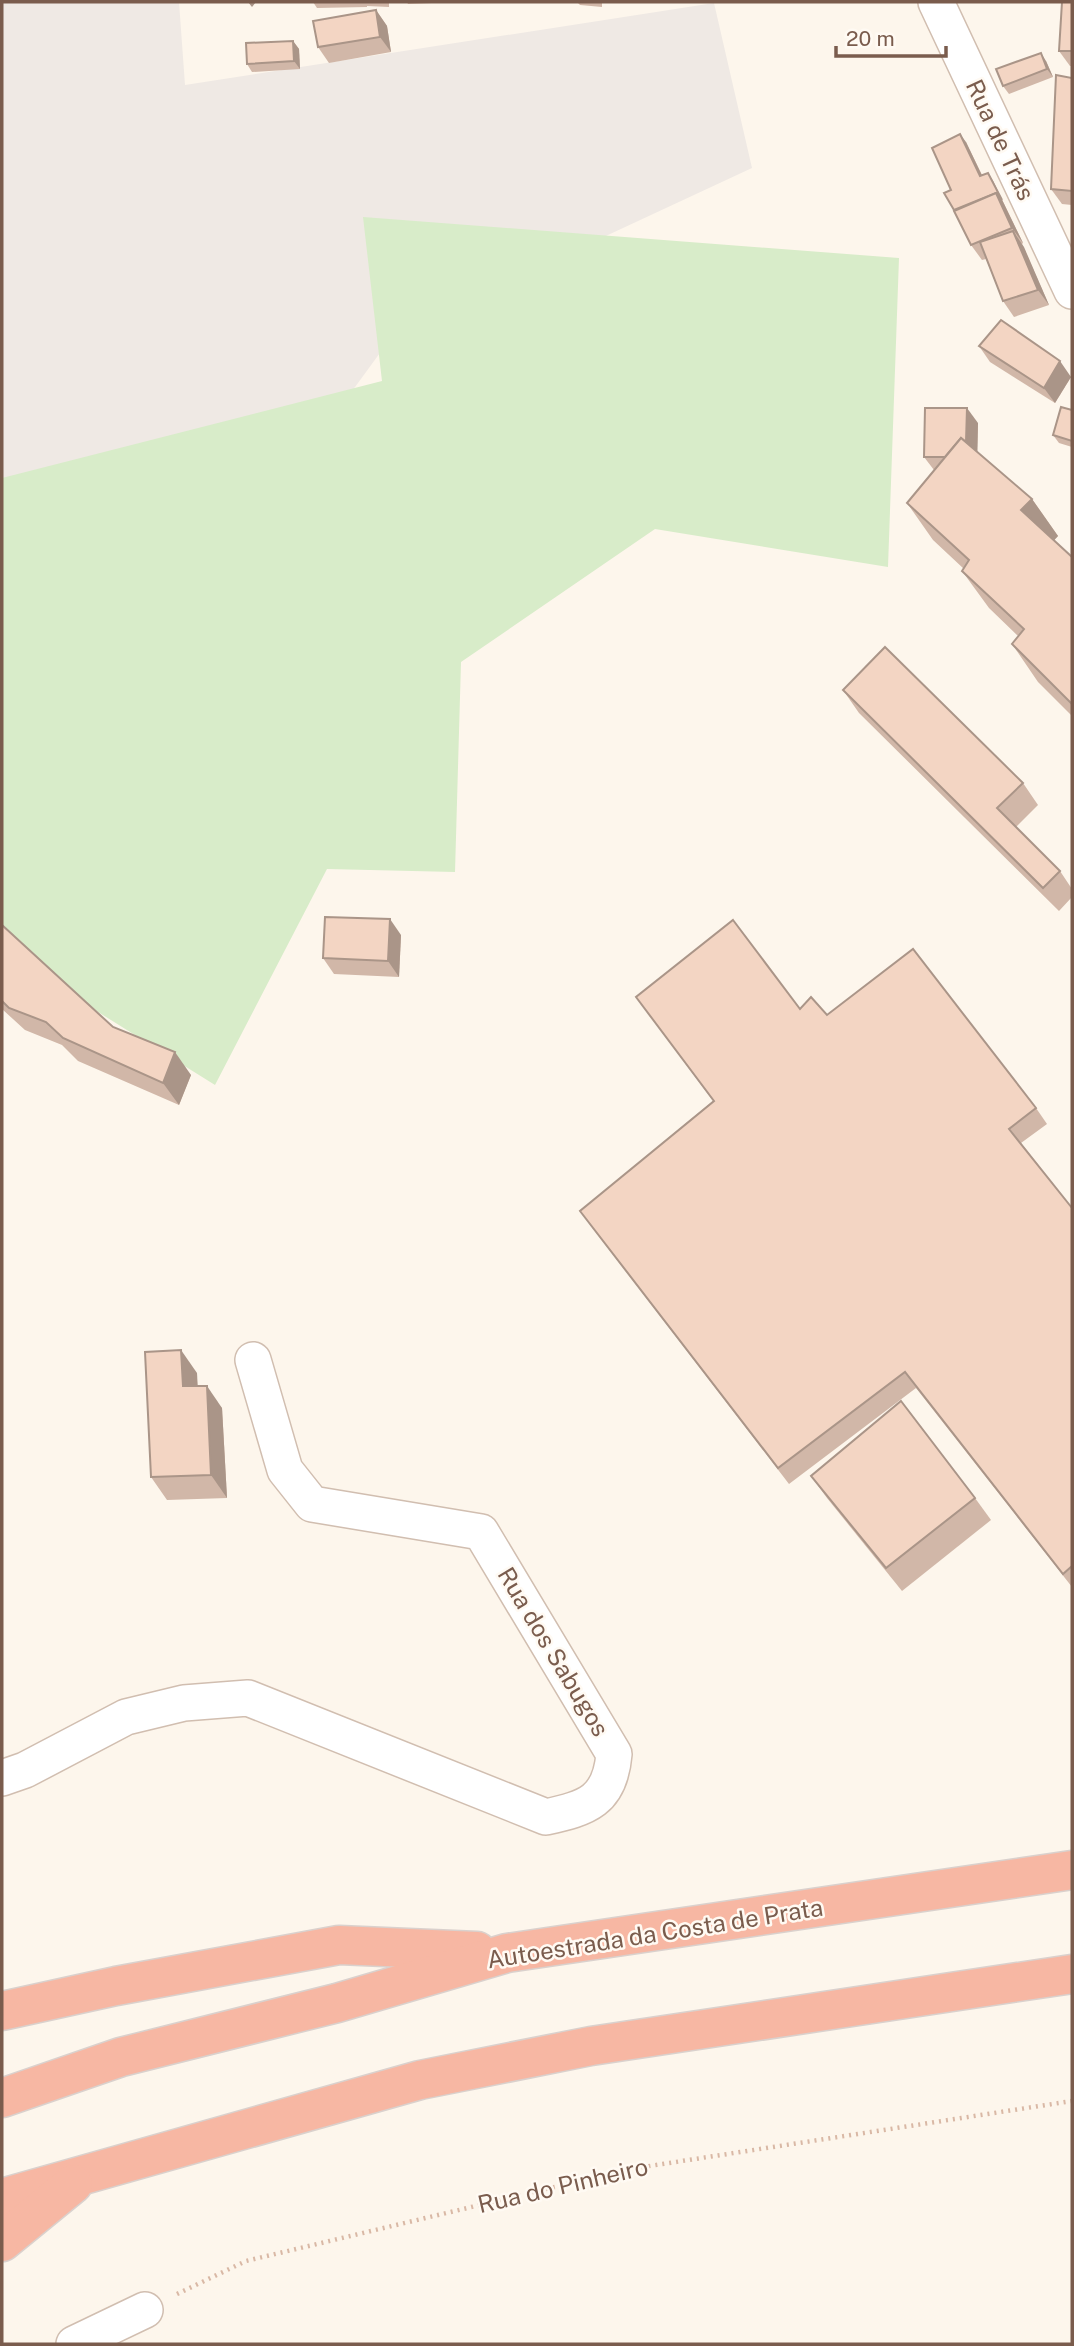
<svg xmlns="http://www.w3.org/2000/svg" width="1074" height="2346" font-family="'Public Sans',sans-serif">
<rect width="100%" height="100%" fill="#fdf6ec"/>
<polygon fill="#efe9e4" points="2,2 179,2 185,85 714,3 752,168 393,335 331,420 2,479"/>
<polygon fill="#d8ecc9" points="363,217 899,258 888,567 655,529 461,662 455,872 327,869 215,1085 2,952 2,478 382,381"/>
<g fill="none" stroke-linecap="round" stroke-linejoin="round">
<defs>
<g id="street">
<polyline points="936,2 1072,291"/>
<path d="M 2,1778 L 25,1770 L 126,1717 L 184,1703 L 248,1698 L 546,1817 C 587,1808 610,1801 614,1754 L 481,1532 L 312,1504 L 285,1470 L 253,1360"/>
<polyline points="74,2344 145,2310"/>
</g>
<g id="highway">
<polyline points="2,2011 116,1986 339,1945 477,1951"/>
<polyline points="2,2098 121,2057 337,2003 507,1953 1072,1870"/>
<polyline points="2,2198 420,2080 591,2046 1072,1974"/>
<polyline points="2,2242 73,2184"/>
</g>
</defs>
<use href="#street" stroke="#d1beb0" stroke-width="38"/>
<use href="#highway" stroke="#dad1cd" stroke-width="41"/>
<polyline stroke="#d9b8a5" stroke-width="4.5" stroke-dasharray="2 5" stroke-linecap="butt" points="177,2294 246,2261 630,2169 1072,2101"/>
<use href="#street" stroke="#fff" stroke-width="35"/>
<use href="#highway" stroke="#f7b7a3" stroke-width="38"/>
</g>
<g fill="#d1b7a8">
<polygon points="313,2 389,2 389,7 367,6 367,7 317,8"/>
<polygon points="407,2 455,2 408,4"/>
<polygon points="577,2 602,2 602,7 580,5"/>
<polygon points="1072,2 1072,66 1070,66 1059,51"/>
<polygon points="376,10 387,26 391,52 329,63 318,47"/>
<polygon points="293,41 299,49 300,69 252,72 247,64"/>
<polygon points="1046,61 1053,77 1009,94 1003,86"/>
<polygon points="1072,78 1072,205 1062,204 1051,189"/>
<polygon points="966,142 982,175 988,173 993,181 1023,243 1022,244 1049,305 1014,317 1003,301 986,259 982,260 971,245 951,190"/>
<polygon points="979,346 1071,377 1055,403 990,362"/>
<polygon points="1072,410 1072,447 1059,443 1053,435"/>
<polygon points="978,423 977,452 1032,499 1058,536 1054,540 1072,557 1072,716 1038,682 1012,644 1018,636 989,608 962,571 964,569 933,540 907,503 934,470 924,457"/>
<polygon points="843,690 1023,783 1038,805 1016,827 1060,871 1072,889 1072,897 1059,911 859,713"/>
<polygon points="2,925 113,1027 191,1075 179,1105 78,1061 62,1045 25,1030 2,1009"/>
<polygon points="401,935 399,977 334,974 323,958"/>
<polygon points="636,997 800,1009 827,1015 1036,1108 1047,1124 1021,1143 1072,1208 1072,1587 916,1388 789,1484 591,1226 580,1211 713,1101"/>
<polygon points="197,1373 197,1386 222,1408 227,1498 167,1500 151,1477"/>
<polygon points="811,1476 975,1498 991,1520 902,1591 827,1498"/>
</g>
<g fill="#aa9588">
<polygon points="248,2 256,2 252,7"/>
<polygon points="376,10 387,26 391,52 380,37"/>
<polygon points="293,41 299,49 300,69 294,61"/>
<polygon points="1041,53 1046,61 1053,77 1047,69"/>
<polygon points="960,134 966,142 986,184 980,176"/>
<polygon points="988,173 993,181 1023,243 1012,228"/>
<polygon points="1013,231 1024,247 1049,305 1038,290"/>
<polygon points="1060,361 1071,377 1055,403 1044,388"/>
<polygon points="967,408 978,423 977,473 966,457"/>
<polygon points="1032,499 1058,536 1048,547 1021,510"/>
<polygon points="390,919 401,935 399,977 388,961"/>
<polygon points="175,1052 191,1075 179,1105 163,1083"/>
<polygon points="181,1350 197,1373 199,1409 183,1386"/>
<polygon points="207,1386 222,1408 227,1498 211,1475"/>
</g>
<g fill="#f3d5c3" stroke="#aa9588" stroke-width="2">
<polygon points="1062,2 1072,2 1072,51 1059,51"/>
<polygon points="376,10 380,37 318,47 313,21"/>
<polygon points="293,41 294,61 247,64 246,43"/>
<polygon points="1041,53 1047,69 1003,86 996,69"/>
<polygon points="1056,75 1072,78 1072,191 1051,189"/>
<polygon points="960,134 980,176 988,173 1002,200 996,193 954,210 944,193 951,190 932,148"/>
<polygon points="996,193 1012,228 971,245 954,211"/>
<polygon points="1013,231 1038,290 1003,301 980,242"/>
<polygon points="1001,320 1060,361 1044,388 979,346"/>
<polygon points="1061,407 1072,410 1072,441 1053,435"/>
<polygon points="925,408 967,408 966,442 961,438 945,457 924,457"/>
<polygon points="961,438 1032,499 1021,510 1072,557 1072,704 1012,644 1024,629 962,571 969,560 907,503"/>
<polygon points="885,647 1023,783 997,808 1060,871 1043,888 843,690"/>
<polygon points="325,917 390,919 388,961 323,958"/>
<polygon points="733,920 800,1009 811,997 827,1015 913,949 1036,1108 1009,1129 1072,1208 1072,1566 1063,1574 905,1372 778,1468 580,1211 714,1101 636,997"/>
<polygon points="2,925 113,1027 175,1052 163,1083 63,1038 46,1022 9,1008 2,1001"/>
<polygon points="181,1350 183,1386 207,1386 211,1475 151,1477 145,1352"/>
<polygon points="901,1401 975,1498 886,1568 811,1476"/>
</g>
<g text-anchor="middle" stroke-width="5" stroke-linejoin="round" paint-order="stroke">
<g font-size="24" fill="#7a5c4d" stroke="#fffaf3">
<text transform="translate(1000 140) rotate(65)" y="8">Rua de Trás</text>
<text transform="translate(553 1652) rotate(59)" y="8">Rua dos Sabugos</text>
<text transform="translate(655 1934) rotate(-9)" y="8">Autoestrada da Costa de Prata</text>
<text transform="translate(563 2186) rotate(-13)" y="8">Rua do Pinheiro</text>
</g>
</g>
<rect width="1074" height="2346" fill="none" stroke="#7a5c4d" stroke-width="7"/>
<path d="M836 46v10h110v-10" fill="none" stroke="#7a5c4d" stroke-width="3.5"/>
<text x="846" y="46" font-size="21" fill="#7a5c4d" stroke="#fffaf3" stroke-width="5" paint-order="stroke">20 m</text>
</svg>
